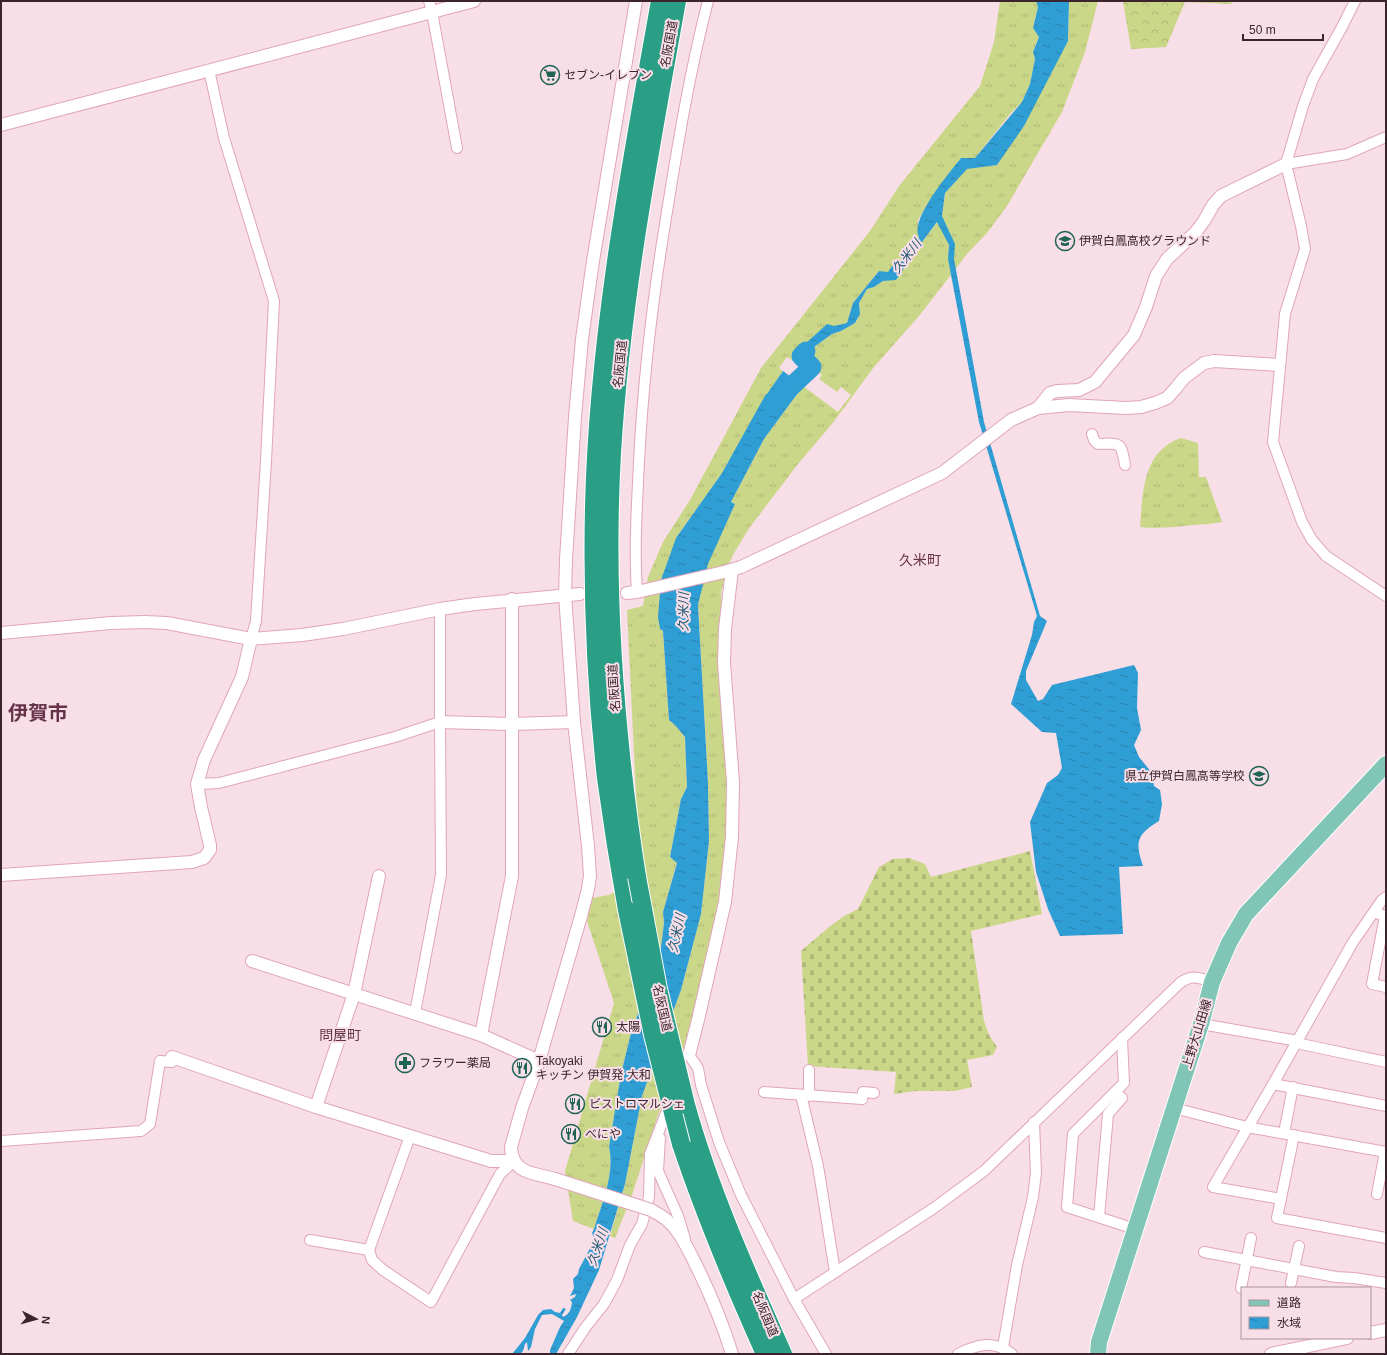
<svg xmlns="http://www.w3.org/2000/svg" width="1387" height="1355" font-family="Arial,'Noto Sans JP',sans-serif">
<defs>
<pattern id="grass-tufts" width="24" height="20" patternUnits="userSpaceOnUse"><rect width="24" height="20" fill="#cbd788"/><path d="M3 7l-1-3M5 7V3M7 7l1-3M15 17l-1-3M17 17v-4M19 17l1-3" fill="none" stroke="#afb876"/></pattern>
<pattern id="forest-crowns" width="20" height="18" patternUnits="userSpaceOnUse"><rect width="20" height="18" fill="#cbd788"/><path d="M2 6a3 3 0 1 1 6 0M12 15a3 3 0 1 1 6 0" fill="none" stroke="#afb876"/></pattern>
<pattern id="cemetery-stones" width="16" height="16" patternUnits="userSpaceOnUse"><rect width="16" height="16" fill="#cbd788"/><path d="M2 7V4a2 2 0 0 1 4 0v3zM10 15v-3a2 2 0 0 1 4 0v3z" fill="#afb876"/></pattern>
<pattern id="water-ripples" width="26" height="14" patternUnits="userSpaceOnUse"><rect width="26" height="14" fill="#2f9ed5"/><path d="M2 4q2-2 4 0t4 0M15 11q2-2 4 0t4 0" fill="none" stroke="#2981ad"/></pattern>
</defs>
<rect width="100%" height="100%" fill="#f8dee7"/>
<g fill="url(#grass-tufts)">
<path d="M 1000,1 L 1036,1 L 1038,7 L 1033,28 L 1039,37 L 1033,52 L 1035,59 L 1030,84 L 1022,102 L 1010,114 L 975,158 L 961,158 L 926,206 L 918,220 L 919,237 L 913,247 L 897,267 L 888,272 L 878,272 L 853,303 L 847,323 L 834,326 L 805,344 L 792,360 L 787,357 L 779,368 L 783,371 L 767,395 L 722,473 L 676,538 L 660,629 L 663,631 L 669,720 L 675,725 L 685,737 L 687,787 L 681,799 L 670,857 L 677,862 L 663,912 L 664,923 L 661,947 L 630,1037 L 621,1074 L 609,1147 C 615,1174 602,1203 594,1229 L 573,1221 L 565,1171 L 614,1003 L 587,921 L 592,898 L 609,895 L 640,878 L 627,610 L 643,606 L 648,577 L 663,542 L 690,500 L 761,368 L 870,231 L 899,186 L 980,86 L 994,42 Z"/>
<polygon points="1069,1 1098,1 1085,52 1062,112 1007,206 987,233 967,254 919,316 874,367 832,424 798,464 750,527 734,553 729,564 721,592 728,776 727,839 721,903 685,1049 658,1115 631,1198 615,1238 610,1236 625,1184 642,1096 681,990 701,914 709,841 708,783 698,605 707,564 735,504 731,502 764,439 803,386 838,412 851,395 841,387 837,392 819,379 822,375 812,367 810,350 832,334 841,331 855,323 860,314 859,303 867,289 874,287 883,281 896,279 925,238 942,216 945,193 967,168 997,165 1068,41"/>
<path d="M 1181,438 L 1198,443 L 1199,477 L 1206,477 L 1222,522 C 1212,524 1203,524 1194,525 C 1175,527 1158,529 1140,527 C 1143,493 1142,451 1181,438 Z"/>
</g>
<polygon fill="url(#forest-crowns)" points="1123,1 1232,1 1231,4 1185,2 1166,47 1131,49"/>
<polygon fill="url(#cemetery-stones)" points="1030,851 1042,914 971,931 984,1021 989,1035 997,1047 993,1055 967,1060 972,1087 955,1091 916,1091 894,1094 896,1072 808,1066 801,951 829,927 844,916 858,909 879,867 893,859 909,858 925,864 931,877"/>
<g fill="url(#water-ripples)">
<path d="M 1036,1 L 1069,1 L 1068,41 L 1024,126 L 997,165 L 967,169 L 945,193 L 942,216 L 955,244 L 954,259 L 984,422 L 1040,616 L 1047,621 L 1026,671 L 1026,680 L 1038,701 L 1043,699 L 1052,685 L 1134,665 L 1138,673 L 1137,708 L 1141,730 L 1134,745 L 1139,757 L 1152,773 L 1154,786 L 1160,790 L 1162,804 L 1159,821 C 1136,835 1135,842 1143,866 L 1119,867 L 1123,934 L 1060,936 L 1048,909 L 1036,872 L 1030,822 L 1047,783 L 1058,775 L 1062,768 L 1056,733 L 1042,732 L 1011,704 L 1032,635 L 1034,622 L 1037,616 L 979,422 L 948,259 L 949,245 L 937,222 L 925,238 L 896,280 L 883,281 L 874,287 L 867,289 L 859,303 L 860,314 L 855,323 L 841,331 L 832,334 L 810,350 L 812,367 L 808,371 L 792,360 L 805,344 L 827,324 L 834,326 L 847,323 L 853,303 L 879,271 L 888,272 L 892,266 L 897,267 L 913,247 L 919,237 C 909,220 950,172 961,158 L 975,158 L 1022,102 L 1030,84 L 1035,59 L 1033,52 L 1039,37 L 1033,28 L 1038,7 Z"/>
<path d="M 783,371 L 803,386 L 764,439 L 731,502 L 735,504 L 708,564 L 698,605 L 708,783 L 709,841 L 701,914 L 681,990 L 642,1096 L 625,1184 L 599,1270 L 577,1317 L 556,1354 L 548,1354 L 550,1353 L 550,1350 L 560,1327 L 564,1321 L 552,1314 L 542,1315 L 535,1329 L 531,1347 L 528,1351 L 527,1342 L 525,1344 L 523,1351 L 520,1354 L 512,1354 L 525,1338 L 538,1315 L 543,1310 L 551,1309 L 555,1312 L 560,1313 L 563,1308 L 566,1309 L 562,1315 L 563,1317 C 570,1314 571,1309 572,1302 L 570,1300 L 575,1297 L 576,1294 L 570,1296 L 574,1288 L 573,1279 L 578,1274 L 579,1269 L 595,1239 L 592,1233 L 594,1229 C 602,1203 615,1174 609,1147 L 621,1074 L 630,1037 L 661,947 L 664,923 L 663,912 L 677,863 L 670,857 L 681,799 L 687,787 L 685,737 L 675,725 L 669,720 L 663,631 L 660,629 L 658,617 L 661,580 L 676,538 L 722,473 L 766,394 L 767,394 Z"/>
</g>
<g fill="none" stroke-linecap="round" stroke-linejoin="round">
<polyline stroke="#2f9ed5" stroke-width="19" points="778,399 812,367 801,356 806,351"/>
<defs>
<g id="minor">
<polyline points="429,1 432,12 457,148"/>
<polyline points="1355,1 1342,27 1313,79 1303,106 1286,164 1301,226 1305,249 1285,314 1273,442 1302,522 1312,540 1326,556 1386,596"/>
<polyline points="209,70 224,138 274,301 266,461 256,621 251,639"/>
<polyline points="1286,164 1347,154 1386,137"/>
<path d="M 1092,434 L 1094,440 L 1098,444 C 1121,443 1121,442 1125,465"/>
<path d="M 637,592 C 634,548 637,505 639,462 C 643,381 652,304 665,224 C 677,149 689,74 708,1"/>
<polyline points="197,784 219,783 395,737 440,722"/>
<polyline points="1374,912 1385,916 1372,984 1386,987"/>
<polyline points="415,1013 441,875 440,722 440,609"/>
<polyline points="1201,1024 1298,1041 1301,1044 1386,1062"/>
<polyline points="1122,1038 1124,1083 1073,1134 1067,1207 1135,1229"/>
<polyline points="689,1055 698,1068 701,1085 719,1142 741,1195 794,1299 826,1354"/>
<polyline points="1273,1084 1386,1106"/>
<polyline points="764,1092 862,1099 863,1092 874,1093"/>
<polyline points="801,1095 818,1166 835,1272"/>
<polyline points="809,1096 809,1070"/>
<polyline points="1174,1108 1247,1127 1386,1152"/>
<polyline points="1284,1133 1293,1087"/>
<polyline points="1294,1135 1277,1218 1386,1238"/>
<polyline points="410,1136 369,1250 372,1260 383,1270 431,1302 500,1174 514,1161"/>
<polyline points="660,1138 658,1171 678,1216 685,1239"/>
<polyline points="1,1141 141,1131 150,1124 160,1061 172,1062"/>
<polyline points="1377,1194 1385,1152"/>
<polyline points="1281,1199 1213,1187 1273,1084 1353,942 1382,900 1386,897"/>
<polyline points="1099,1217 1108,1114 1122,1098 1115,1092"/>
<polyline points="310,1240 369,1250"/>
<polyline points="1204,1252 1336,1277 1354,1278 1386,1283"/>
<polyline points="1291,1283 1299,1246"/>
<polyline points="1241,1288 1251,1238"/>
<path d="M 794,1299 L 934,1208 L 984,1171 L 1180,983 C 1192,974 1199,978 1212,982"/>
<polyline points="1003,1347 1017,1265 1033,1197 1036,1173 1034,1122"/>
<polyline points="568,1354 585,1328 604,1304 617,1280 630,1245 642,1224 649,1197 650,1154 670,1103"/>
<path d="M 958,1354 C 978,1344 994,1340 1012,1354"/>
</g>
<g id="tertiary">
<polyline points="1,125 474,1"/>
<polyline points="1038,408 1050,393 1057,391 1079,390 1095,382 1134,335 1146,307 1156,276 1167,259 1195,233 1204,221 1213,205 1221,196 1286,164"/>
<polyline points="627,593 637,592 724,572 741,567 942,473 1011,420 1038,408 1069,405 1126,408 1141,407 1155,403 1167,398 1176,388 1184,378 1204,363 1214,361 1279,365"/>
<polyline points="1,633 111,623 144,622 167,623 251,639 302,635 343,629 440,609 475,604 580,594"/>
<polyline points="440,722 513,724 574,722"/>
<polyline points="1,875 192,862 204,858 210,850 210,845 201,807 197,784 204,760 242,677 251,639"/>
<polyline points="252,961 481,1035 539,1061"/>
<polyline points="481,1035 512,876 512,599"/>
<polyline points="689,1055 698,1020 725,902 732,837 733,782 724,663 725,629 732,570"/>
<polyline points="172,1057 316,1107 410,1136 491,1161 514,1161"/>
<polyline points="316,1107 354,994 379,876"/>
<path d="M 555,1179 C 534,1173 512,1174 511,1147 L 522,1108 L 539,1061 L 581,916 L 588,889 L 590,876 L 588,846 L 574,722 L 565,595 L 566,560 L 575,417 L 582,339 L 593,261 L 636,1"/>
<path d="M 651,1210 C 661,1215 671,1222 677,1231 C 684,1240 689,1251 694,1261 C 709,1291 722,1321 732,1354"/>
<polyline points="1370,1333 1386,1330"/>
<polyline points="1271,1354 1347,1338"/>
</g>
<polyline id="primary" points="1098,1354 1099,1342 1201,1024 1212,982 1229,943 1246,914 1386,764"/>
<g id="motorway">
<path d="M 637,877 C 615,736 604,595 612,453 C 621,301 650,151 677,1"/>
<path d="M 627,910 C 619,866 612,822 606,778 C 596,688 592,597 594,507 C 598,337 630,168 660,1"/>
<path d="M 686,1105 C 710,1191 747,1273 783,1354"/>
<path d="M 681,1144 C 705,1216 734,1285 765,1354"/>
</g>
</defs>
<use href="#minor" stroke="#e0a5ba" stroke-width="12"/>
<use href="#tertiary" stroke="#e0a5ba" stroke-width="14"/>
<use href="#primary" stroke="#fff" stroke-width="18"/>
<use href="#motorway" stroke="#fff" stroke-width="20"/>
<use href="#minor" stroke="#fff" stroke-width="10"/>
<use href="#tertiary" stroke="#fff" stroke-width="12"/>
<use href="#primary" stroke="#80c5b6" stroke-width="16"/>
<use href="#motorway" stroke="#2b9e86" stroke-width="18"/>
<defs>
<polyline id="tertiary-bridge" points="555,1179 651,1210"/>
<g id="motorway-bridge">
<polyline points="637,877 658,989 686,1105"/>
<polyline points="627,910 653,1035 681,1144"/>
</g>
</defs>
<use href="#tertiary-bridge" stroke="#e0a5ba" stroke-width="14" stroke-linecap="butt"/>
<use href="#motorway-bridge" stroke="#fff" stroke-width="20" stroke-linecap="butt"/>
<use href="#tertiary-bridge" stroke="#fff" stroke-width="12"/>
<use href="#motorway-bridge" stroke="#2b9e86" stroke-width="18"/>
</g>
<defs>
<symbol id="supermarket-ring" viewBox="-11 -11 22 22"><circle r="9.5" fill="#f8dee7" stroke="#1f6354" stroke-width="1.5"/><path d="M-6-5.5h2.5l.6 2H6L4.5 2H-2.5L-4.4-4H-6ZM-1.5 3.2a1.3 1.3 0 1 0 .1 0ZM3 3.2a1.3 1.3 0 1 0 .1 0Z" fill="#1f6354"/></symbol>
<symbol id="school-ring" viewBox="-11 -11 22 22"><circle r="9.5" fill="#f8dee7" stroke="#1f6354" stroke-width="1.5"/><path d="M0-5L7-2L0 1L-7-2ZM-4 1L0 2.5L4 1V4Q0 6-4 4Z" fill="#1f6354"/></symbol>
<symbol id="restaurant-ring" viewBox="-11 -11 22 22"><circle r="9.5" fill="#f8dee7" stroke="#1f6354" stroke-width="1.5"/><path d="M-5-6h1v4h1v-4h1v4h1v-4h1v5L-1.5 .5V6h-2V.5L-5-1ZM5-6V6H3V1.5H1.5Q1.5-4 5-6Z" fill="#1f6354"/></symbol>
<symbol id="pharmacy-ring" viewBox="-11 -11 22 22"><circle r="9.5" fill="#f8dee7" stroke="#1f6354" stroke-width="1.5"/><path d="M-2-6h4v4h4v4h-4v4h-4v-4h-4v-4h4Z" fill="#1f6354"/></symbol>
</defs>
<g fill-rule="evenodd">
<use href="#supermarket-ring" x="539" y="64" width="22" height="22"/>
<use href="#school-ring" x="1054" y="230" width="22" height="22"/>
<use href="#school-ring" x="1248" y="765" width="22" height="22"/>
<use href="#restaurant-ring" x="591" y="1016" width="22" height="22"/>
<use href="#pharmacy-ring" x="394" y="1052" width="22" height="22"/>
<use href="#restaurant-ring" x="511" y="1057" width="22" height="22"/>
<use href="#restaurant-ring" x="564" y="1093" width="22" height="22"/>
<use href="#restaurant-ring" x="560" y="1123" width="22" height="22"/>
</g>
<g text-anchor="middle" stroke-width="4" stroke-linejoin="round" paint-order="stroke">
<g font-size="12" fill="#3b242d" stroke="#f8dee7">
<text transform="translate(669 44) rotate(-80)" y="4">名阪国道</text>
<text transform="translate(620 364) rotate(-84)" y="4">名阪国道</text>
<text transform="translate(614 688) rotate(-94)" y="4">名阪国道</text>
<text transform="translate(662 1008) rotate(77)" y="4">名阪国道</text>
<text transform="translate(1197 1034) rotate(-73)" y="4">上野大山田線</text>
<text transform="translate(765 1314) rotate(67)" y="4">名阪国道</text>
</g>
<g font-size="12" fill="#3b242d" stroke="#f8dee7" text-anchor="start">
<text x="564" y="79">セブン-イレブン</text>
<text x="1079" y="245">伊賀白鳳高校グラウンド</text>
<text x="1245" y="780" text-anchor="end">県立伊賀白鳳高等学校</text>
<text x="616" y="1031">太陽</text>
<text x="536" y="1065">Takoyaki<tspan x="536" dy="14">キッチン 伊賀発 大和</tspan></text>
<text x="419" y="1067">フラワー薬局</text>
<text x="589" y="1108">ビストロマルシェ</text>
<text x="585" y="1138">べにや</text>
</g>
<g font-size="13" font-style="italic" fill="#235b78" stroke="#f8dee7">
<text transform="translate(906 256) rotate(-52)" y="5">久米川</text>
<text transform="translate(683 612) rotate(-89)" y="5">久米川</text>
<text transform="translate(676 933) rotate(-78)" y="5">久米川</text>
<text transform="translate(597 1247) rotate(-71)" y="5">久米川</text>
</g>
<g font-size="14" fill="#653448" stroke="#f8dee7">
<text x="920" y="565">久米町</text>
<text x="340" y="1040">問屋町</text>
</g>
<g font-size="20" font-weight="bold" fill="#653448" stroke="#f8dee7">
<text x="38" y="720">伊賀市</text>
</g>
</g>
<rect width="1387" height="1355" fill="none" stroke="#3b242d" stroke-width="4"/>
<rect x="1241" y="1287" width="130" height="52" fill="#f8dee7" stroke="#ac949d"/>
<rect x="1249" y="1300" width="20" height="6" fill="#80c5b6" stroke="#ac949d"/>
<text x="1277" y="1307" font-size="12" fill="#3b242d">道路</text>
<rect x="1249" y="1317" width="20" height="12" fill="url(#water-ripples)" stroke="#ac949d"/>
<text x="1277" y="1327" font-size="12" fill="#3b242d">水域</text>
<g transform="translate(36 1319) rotate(96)" stroke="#f8dee7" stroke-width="3" paint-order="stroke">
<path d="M0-3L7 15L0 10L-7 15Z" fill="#3b242d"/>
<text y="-6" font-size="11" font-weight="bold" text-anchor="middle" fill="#3b242d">N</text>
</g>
<path d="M1243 34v6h80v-6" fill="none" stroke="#3b242d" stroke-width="2"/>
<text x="1249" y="34" font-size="12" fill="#3b242d" stroke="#f8dee7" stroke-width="3" paint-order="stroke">50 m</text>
</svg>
